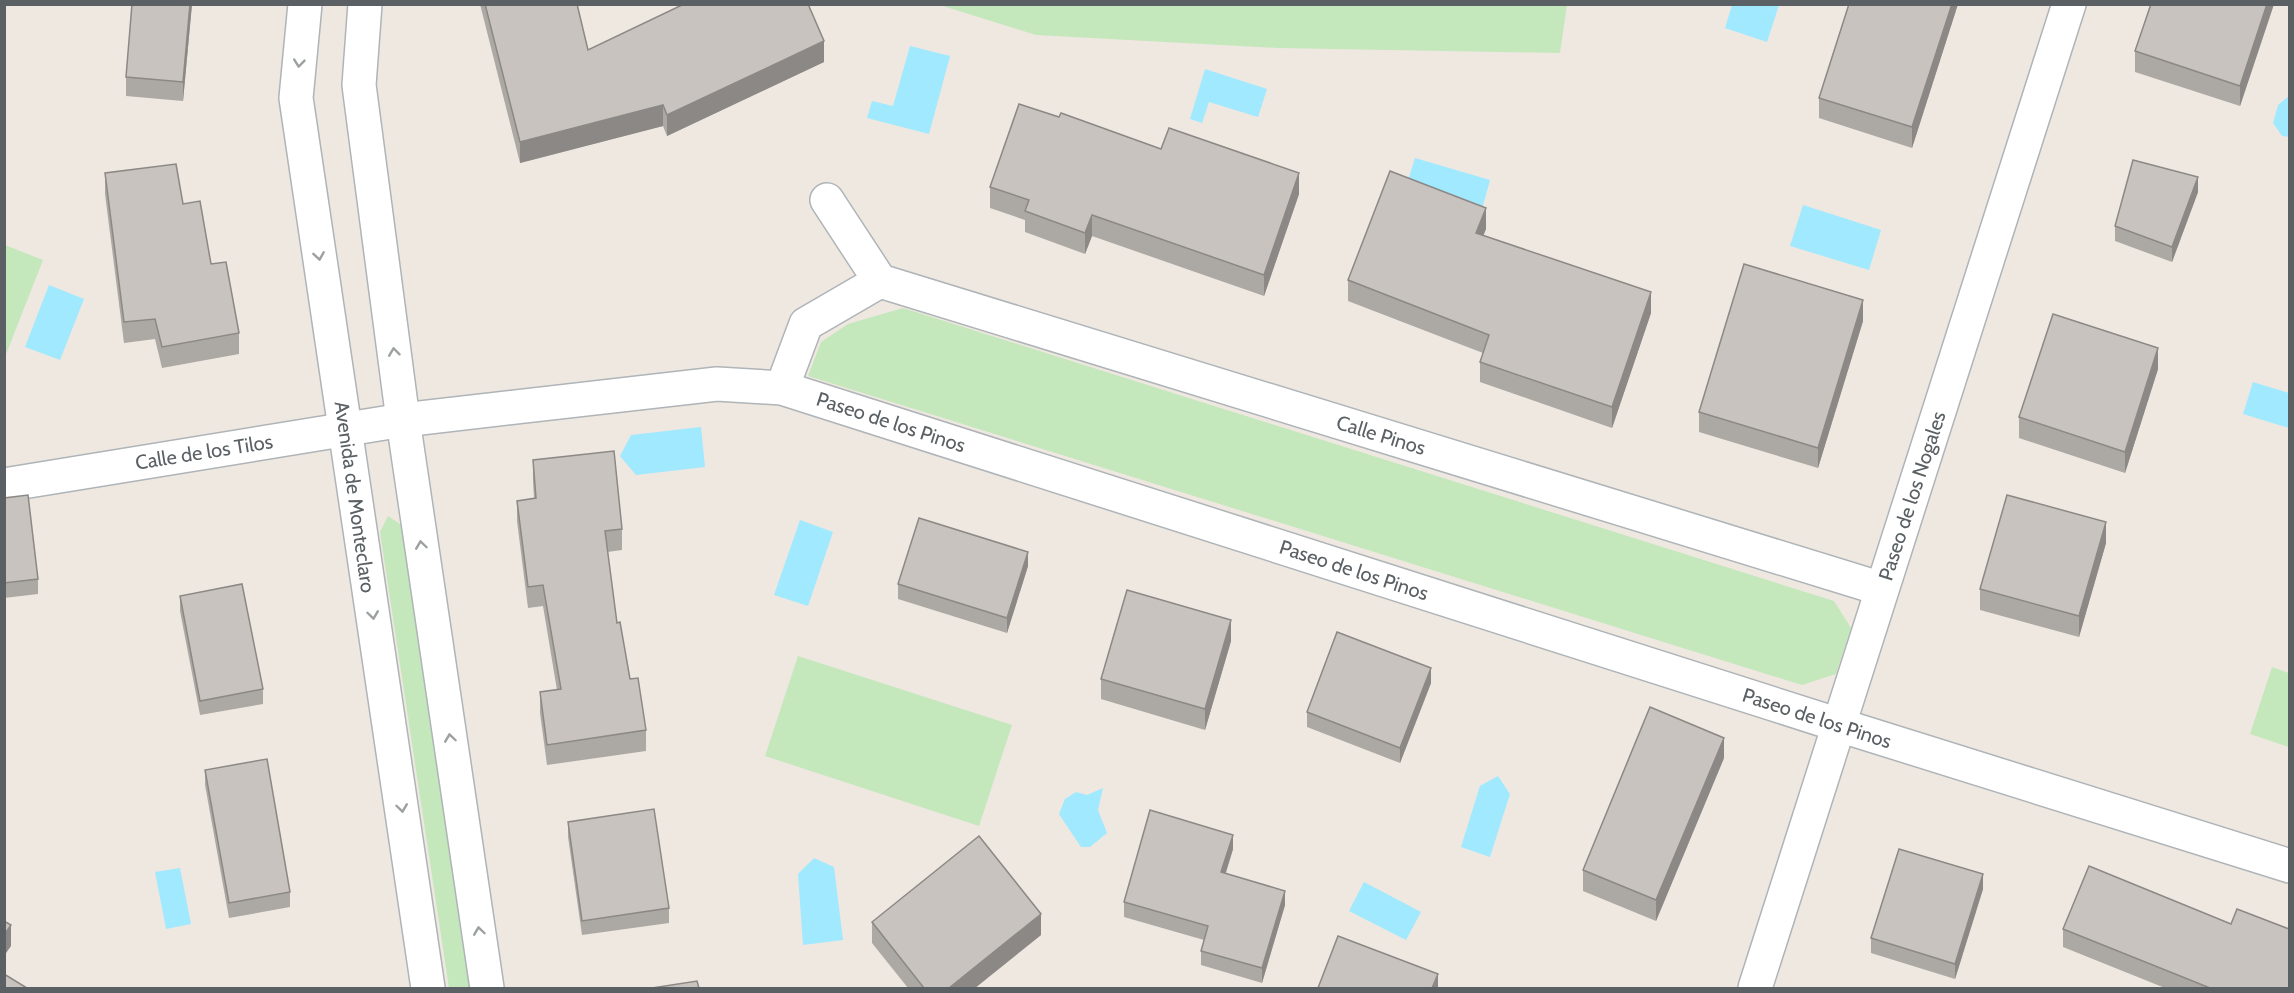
<svg xmlns="http://www.w3.org/2000/svg" width="2294" height="993" font-family="Cabin,sans-serif">
<rect width="100%" height="100%" fill="#eee8e1"/>
<g fill="#c5e7bc">
<polygon points="940,5 1567,5 1560,53 1279,48 1036,35"/>
<polygon points="5,245 43,260 5,357"/>
<polygon points="903,308 1834,601 1851,628 1836,674 1802,685 808,376 821,342 848,324"/>
<polygon points="388,516 403,526 473,988 449,988 380,532"/>
<polygon points="798,656 1012,725 979,826 765,756"/>
<polygon points="2272,667 2289,673 2289,747 2250,734"/>
</g>
<g fill="#a0e9ff">
<polygon points="1732,5 1779,5 1767,42 1725,28"/>
<polygon points="910,46 950,56 929,134 867,118 872,101 893,106"/>
<polygon points="1205,69 1267,89 1258,117 1209,102 1202,123 1190,119"/>
<polygon points="2289,96 2289,137 2282,136 2273,123 2278,105"/>
<polygon points="1415,158 1490,180 1481,213 1405,190"/>
<polygon points="1803,205 1881,230 1869,270 1790,246"/>
<polygon points="49,285 84,299 60,360 25,347"/>
<polygon points="2253,382 2289,393 2289,428 2243,414"/>
<polygon points="701,427 705,467 636,475 620,456 631,435"/>
<polygon points="800,520 833,532 808,606 774,595"/>
<polygon points="1498,776 1510,794 1490,857 1461,847 1480,786"/>
<polygon points="1103,788 1098,810 1107,833 1090,847 1081,847 1059,814 1065,799 1076,792 1087,795"/>
<polygon points="814,858 834,867 843,940 803,945 798,874"/>
<polygon points="180,868 191,924 166,929 155,872"/>
<polygon points="1364,882 1421,912 1406,940 1349,911"/>
</g>
<g fill="none" stroke-linecap="round" stroke-linejoin="round">
<defs>
<g id="minor">
<polyline points="305,4 296,98 428,988"/>
<polyline points="365,4 359,85 403,420 487,988"/>
<polyline points="827,200 880,281 1882,589"/>
<polyline points="782,388 806,324 880,281"/>
<polyline points="4,485 403,420 717,384 782,388 1839,725 2290,866"/>
<polyline points="1755,988 2069,4"/>
</g>
</defs>
<use href="#minor" stroke="#afb4b8" stroke-width="36"/>
<use href="#minor" stroke="#fff" stroke-width="33"/>
</g>
<g fill="#aca8a3">
<polygon points="192,4 183,101 126,96 126,77"/>
<polygon points="480,4 577,4 588,50 824,62 667,136 663,126 520,163"/>
<polygon points="1958,4 1912,148 1819,118 1819,98"/>
<polygon points="2274,4 2240,106 2135,72 2135,51"/>
<polygon points="1059,117 1161,149 1299,194 1264,296 1092,236 1085,254 1025,232 1025,220 990,208 990,187"/>
<polygon points="105,173 183,204 211,264 239,333 239,354 162,368 155,339 124,343 105,194"/>
<polygon points="2198,192 2172,262 2115,241 2115,226"/>
<polygon points="1486,229 1483,236 1651,313 1612,428 1480,382 1480,362 1483,353 1348,301 1348,280"/>
<polygon points="1863,321 1818,468 1699,432 1699,412"/>
<polygon points="2158,369 2125,473 2019,438 2019,417"/>
<polygon points="533,460 622,529 622,550 607,552 617,623 630,679 646,730 646,751 547,765 540,713 540,692 557,690 543,606 528,608 517,521 517,501 534,498 533,481"/>
<polygon points="4,498 38,579 38,594 4,598"/>
<polygon points="2106,543 2079,637 1980,610 1980,589"/>
<polygon points="1028,566 1007,633 898,599 898,584"/>
<polygon points="180,596 263,689 263,704 200,715 180,611"/>
<polygon points="1231,641 1205,730 1101,699 1101,679"/>
<polygon points="1431,683 1400,763 1307,727 1307,712"/>
<polygon points="1724,758 1656,921 1583,891 1583,870"/>
<polygon points="205,770 290,892 290,907 229,918 205,785"/>
<polygon points="568,822 669,908 669,923 582,935 568,837"/>
<polygon points="1233,849 1226,873 1285,905 1262,983 1201,965 1201,951 1204,940 1124,917 1124,902"/>
<polygon points="1983,889 1955,979 1871,953 1871,938"/>
<polygon points="872,922 1041,935 975,988 908,988 872,943"/>
<polygon points="2063,929 2289,988 2165,988 2063,947"/>
</g>
<g fill="#8c8885">
<polygon points="190,4 192,4 183,101 183,82"/>
<polygon points="1952,4 1958,4 1912,148 1912,127"/>
<polygon points="2267,4 2274,4 2240,106 2240,86"/>
<polygon points="824,41 824,62 667,136 667,115"/>
<polygon points="663,105 663,126 520,163 520,142"/>
<polygon points="1299,173 1299,194 1264,296 1264,275"/>
<polygon points="2198,177 2198,192 2172,262 2172,247"/>
<polygon points="1486,208 1486,229 1476,254 1476,233"/>
<polygon points="1092,215 1092,236 1085,254 1085,233"/>
<polygon points="1651,292 1651,313 1612,428 1612,407"/>
<polygon points="1863,300 1863,321 1818,468 1818,448"/>
<polygon points="2158,348 2158,369 2125,473 2125,452"/>
<polygon points="2106,522 2106,543 2079,637 2079,616"/>
<polygon points="1028,552 1028,566 1007,633 1007,618"/>
<polygon points="1231,620 1231,641 1205,730 1205,709"/>
<polygon points="1431,668 1431,683 1400,763 1400,748"/>
<polygon points="1724,738 1724,758 1656,921 1656,900"/>
<polygon points="1233,835 1233,849 1221,887 1221,872"/>
<polygon points="1983,874 1983,889 1955,979 1955,964"/>
<polygon points="1285,891 1285,905 1262,983 1262,968"/>
<polygon points="1041,914 1041,935 975,988 949,988"/>
<polygon points="11,925 11,946 4,956 4,935"/>
<polygon points="1438,974 1438,988 1432,988"/>
</g>
<g fill="#c8c3be" stroke="#8c8885" stroke-width="1.5">
<polygon points="132,4 190,4 183,82 126,77"/>
<polygon points="485,4 577,4 588,50 684,4 808,4 824,41 667,115 663,105 520,142"/>
<polygon points="1849,4 1952,4 1912,127 1819,98"/>
<polygon points="2151,4 2267,4 2240,86 2135,51"/>
<polygon points="1019,104 1059,117 1061,113 1161,149 1169,128 1299,173 1264,275 1092,215 1085,233 1025,211 1029,200 990,187"/>
<polygon points="2133,160 2198,177 2172,247 2115,226"/>
<polygon points="176,164 183,204 200,201 211,264 226,262 239,333 162,347 155,319 124,322 105,173"/>
<polygon points="1390,171 1486,208 1476,233 1651,292 1612,407 1480,362 1489,335 1348,280"/>
<polygon points="1744,264 1863,300 1818,448 1699,412"/>
<polygon points="2053,314 2158,348 2125,452 2019,417"/>
<polygon points="614,451 622,529 605,531 617,623 620,622 630,679 638,678 646,730 547,745 540,692 561,689 543,585 528,587 517,501 536,498 533,460"/>
<polygon points="28,495 38,579 4,583 4,498"/>
<polygon points="2007,495 2106,522 2079,616 1980,589"/>
<polygon points="919,518 1028,552 1007,618 898,584"/>
<polygon points="242,584 263,689 200,701 180,596"/>
<polygon points="1127,590 1231,620 1205,709 1101,679"/>
<polygon points="1337,632 1431,668 1400,748 1307,712"/>
<polygon points="1650,707 1724,738 1656,900 1583,870"/>
<polygon points="267,759 290,892 229,903 205,770"/>
<polygon points="654,809 669,908 582,921 568,822"/>
<polygon points="1150,810 1233,835 1221,872 1285,891 1262,968 1201,951 1208,926 1124,902"/>
<polygon points="979,836 1041,914 949,988 924,988 872,922"/>
<polygon points="1899,849 1983,874 1955,964 1871,938"/>
<polygon points="2089,866 2231,924 2237,909 2289,929 2289,988 2210,988 2063,929"/>
<polygon points="4,921 11,925 4,935"/>
<polygon points="1338,936 1438,974 1432,988 1318,988"/>
<polygon points="4,974 27,988 4,988"/>
<polygon points="697,981 699,988 652,988"/>
</g>
<defs><path id="oneway-chevron" d="M-2-3.5L2.5 0L-2 3.5" fill="none" stroke-width="1.6" stroke-linecap="round" stroke-linejoin="round" transform="scale(1.5)"/></defs>
<g stroke="#9ca0a1">
<use href="#oneway-chevron" transform="translate(299 63) rotate(96)"/>
<use href="#oneway-chevron" transform="translate(319 256) rotate(81)"/>
<use href="#oneway-chevron" transform="translate(394 352) rotate(-97)"/>
<use href="#oneway-chevron" transform="translate(421 545) rotate(-98)"/>
<use href="#oneway-chevron" transform="translate(373 615) rotate(82)"/>
<use href="#oneway-chevron" transform="translate(450 738) rotate(-98)"/>
<use href="#oneway-chevron" transform="translate(402 808) rotate(82)"/>
<use href="#oneway-chevron" transform="translate(479 931) rotate(-98)"/>
</g>
<g text-anchor="middle" stroke-width="5" stroke-linejoin="round" paint-order="stroke">
<g font-size="20" fill="#5a6063" stroke="#fff">
<text transform="translate(891 422) rotate(18)" y="7">Paseo de los Pinos</text>
<text transform="translate(1381 435) rotate(17)" y="7">Calle Pinos</text>
<text transform="translate(204 452) rotate(-9)" y="7">Calle de los Tilos</text>
<text transform="translate(1912 496) rotate(-72)" y="7">Paseo de los Nogales</text>
<text transform="translate(355 497) rotate(82)" y="7">Avenida de Monteclaro</text>
<text transform="translate(1354 570) rotate(18)" y="7">Paseo de los Pinos</text>
<text transform="translate(1817 718) rotate(18)" y="7">Paseo de los Pinos</text>
</g>
</g>
<rect width="2294" height="993" fill="none" stroke="#5a6063" stroke-width="12"/>
</svg>
